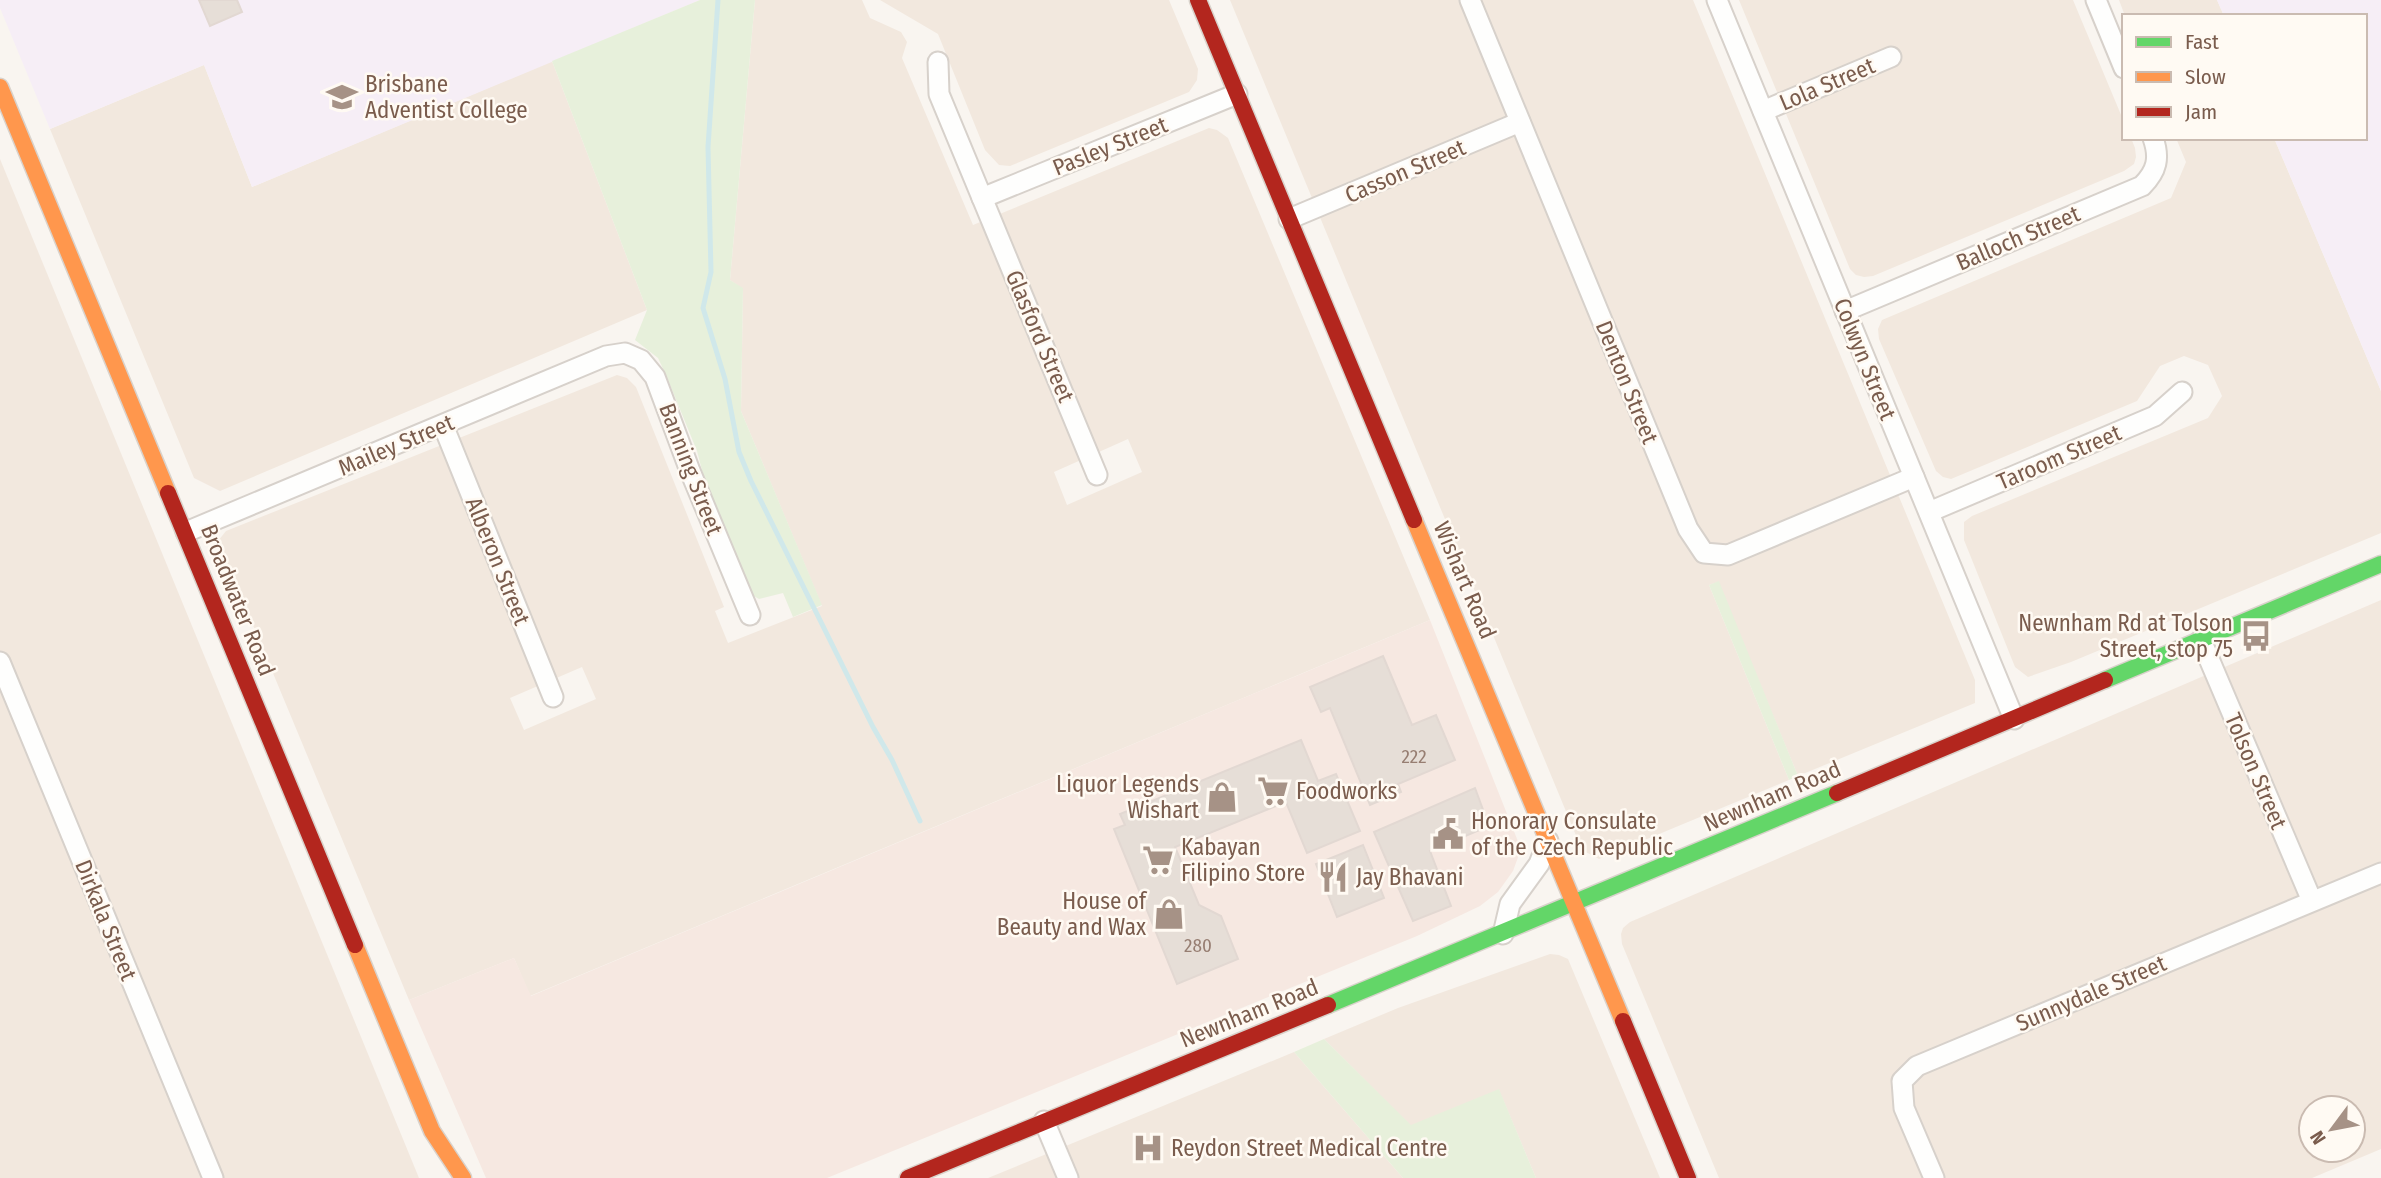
<svg xmlns="http://www.w3.org/2000/svg" width="2381" height="1178" font-family="'Fira Sans Condensed',sans-serif">
<rect width="100%" height="100%" fill="#f9f5f0"/>
<g fill="#f2e8de" fill-rule="evenodd">
<path d="M 755,0 L 862,0 L 870,18 L 901,32 L 907,42 L 902,58 L 973,225 L 1209,128 L 1217,130 L 1228,138 L 1430,620 L 530,996 L 514,958 L 409,1000 L 218,541 L 226,531 L 617,375 L 627,378 L 636,387 L 724,607 L 715,611 L 728,643 L 822,606 L 741,411 L 743,289 L 730,280 ZM 1128,439 L 1142,472 L 1067,505 L 1054,472 ZM 582,667 L 596,699 L 524,730 L 510,698 Z"/>
<polygon points="880,0 1169,0 1198,69 1197,80 1189,92 1010,166 999,165 985,150 938,34"/>
<polygon points="1230,0 1693,0 1975,680 1975,703 1798,776 1718,582 1709,585 1789,780 1599,859 1582,850"/>
<polygon points="1739,0 2073,0 2124,122 2124,138 2131,138 2135,148 2136,157 2134,164 2124,171 1873,276 1864,277 1856,275 1850,269"/>
<polygon points="2119,0 2217,0 2224,16 2125,16"/>
<polygon points="552,61 647,310 220,491 194,478 50,129 204,65 252,187"/>
<polygon points="2176,138 2274,138 2381,391 2381,533 2071,662 2028,677 2015,667 1964,540 1964,522 1972,516 2208,418 2222,396 2208,365 2184,356 2160,366 2137,401 1951,479 1943,477 1936,471 1879,339 1878,329 1882,320 2171,198 2186,162"/>
<polygon points="0,159 419,1178 0,1178"/>
<path d="M 2381,600 L 2381,1149 L 2312,1178 L 1719,1178 L 1622,944 L 1621,934 L 1623,928 L 1630,922 ZM 2311,1108 L 2353,1108 L 2353,1150 L 2311,1150 Z"/>
<polygon points="1550,954 1559,955 1568,959 1660,1178 1536,1178 1499,1090 1411,1126 1324,1039 1398,1008"/>
<polygon points="1294,1052 1403,1178 988,1178"/>
</g>
<polygon fill="#f6e8e1" points="1430,620 1521,849 1513,871 1498,892 1480,906 1417,936 827,1178 486,1178 409,1000 514,958 531,996"/>
<g fill="#f6eef6">
<polygon points="0,0 700,0 252,187 204,65 50,129 0,8"/>
<polygon points="2217,0 2381,0 2381,391 2274,138 2365,138 2365,16 2224,16"/>
</g>
<g fill="#e7f0db">
<polygon points="700,0 755,0 730,280 743,288 741,411 822,605 793,617 783,593 759,599 752,595 704,478 697,451 666,375 658,358 635,340 647,310 552,61"/>
<polygon points="1719,581 1798,776 1789,780 1709,585"/>
<polygon points="1324,1039 1411,1125 1499,1089 1536,1178 1403,1178 1294,1052"/>
</g>
<g fill="none" stroke-linecap="round" stroke-linejoin="round">
<polyline stroke="#d0e8ea" stroke-width="5" points="718,0 708,147 711,272 703,308 725,379 739,452 751,481 873,727 892,760 920,821"/>
</g>
<g fill="#e6ded7" stroke="#e2d8d2" stroke-width="2">
<polygon points="199,0 237,0 242,12 210,26"/>
<polygon points="1383,656 1412,725 1436,715 1455,760 1398,784 1401,792 1370,805 1330,708 1321,712 1310,687"/>
<polygon points="1301,740 1318,781 1336,774 1360,831 1307,853 1286,802 1175,847 1199,905 1221,916 1238,959 1177,984 1114,829 1125,825 1120,814"/>
<polygon points="1475,788 1489,826 1430,851 1451,906 1413,921 1374,832"/>
<polygon points="1363,845 1384,898 1337,917 1316,864"/>
</g>
<g fill="none" stroke-linecap="round" stroke-linejoin="round">
<defs>
<g id="street">
<polyline points="1470,0 1688,529 1704,553 1728,555 1914,477"/>
<polyline points="1717,0 2014,719"/>
<polyline points="2096,0 2124,68"/>
<polyline points="938,62 939,94 1097,475"/>
<polyline points="1763,111 1891,57"/>
<polyline points="982,198 1237,94"/>
<polyline points="1289,219 1520,122"/>
<path d="M 1845,311 L 2142,186 C 2157,171 2160,158 2153,138"/>
<polyline points="443,425 553,697"/>
<polyline points="1929,512 2155,416 2182,392"/>
<polyline points="186,532 606,356 625,353 641,360 655,377 690,471 750,615"/>
<polyline points="2201,640 2312,901"/>
<polyline points="0,662 213,1178"/>
<polyline points="1503,934 1510,904 1539,864 1548,841"/>
<polyline points="1044,1121 1068,1178"/>
<polyline points="1934,1178 1904,1108 1902,1081 1917,1066 2381,873"/>
</g>
<g id="fast">
<polyline points="2105,680 2381,564"/>
<polyline points="1328,1005 1837,793"/>
</g>
<g id="slow">
<polyline points="0,87 168,493"/>
<polyline points="1414,520 1623,1021"/>
<polyline points="355,945 432,1131 463,1178"/>
</g>
<g id="jam">
<polyline points="1198,0 1414,520"/>
<polyline points="168,493 355,945"/>
<polyline points="1837,793 2105,680"/>
<polyline points="1623,1021 1688,1178"/>
<polyline points="908,1178 1328,1005"/>
</g>
</defs>
<use href="#street" stroke="#d7d1cb" stroke-width="23"/>
<use href="#fast" stroke="#d9d2cb" stroke-width="19"/>
<use href="#slow" stroke="#d9d2cb" stroke-width="19"/>
<use href="#jam" stroke="#d9d2cb" stroke-width="19"/>
<use href="#street" stroke="#fefefd" stroke-width="19"/>
<use href="#fast" stroke="#63d668" stroke-width="16"/>
<use href="#slow" stroke="#ff974d" stroke-width="16"/>
<use href="#jam" stroke="#b3261e" stroke-width="16"/>
</g>
<defs>
<symbol id="school-bare" viewBox="-9 -9 18 18"><path d="M0-5L7-2L0 1L-7-2ZM-4 1L0 2.5L4 1V4Q0 6-4 4Z" fill="#a69286" stroke="#fffaf3" stroke-width="2.5" paint-order="stroke"/></symbol>
<symbol id="bus-bare" viewBox="-9 -9 18 18"><path d="M-5-6H5V4H4V6H2V4H-2V6H-4V4H-5ZM-3.5-4V0h7V-4ZM-3.5 1.2v1.5H-2V1.2ZM2 1.2v1.5H3.5V1.2Z" fill="#a69286" stroke="#fffaf3" stroke-width="2.5" paint-order="stroke"/></symbol>
<symbol id="supermarket-bare" viewBox="-9 -9 18 18"><path d="M-6-5.5h2.5l.6 2H6L4.5 2H-2.5L-4.4-4H-6ZM-1.5 3.2a1.3 1.3 0 1 0 .1 0ZM3 3.2a1.3 1.3 0 1 0 .1 0Z" fill="#a69286" stroke="#fffaf3" stroke-width="2.5" paint-order="stroke"/></symbol>
<symbol id="shop-bare" viewBox="-9 -9 18 18"><path d="M-5-2.5h2.3a2.7 3.5 0 0 1 5.4 0H5L5.5 6h-11ZM-1.5-2.5h3a1.5 2.3 0 0 0-3 0Z" fill="#a69286" stroke="#fffaf3" stroke-width="2.5" paint-order="stroke"/></symbol>
<symbol id="civic-bare" viewBox="-9 -9 18 18"><path d="M-.6-6.5H3V-4.5H.6V-3L4-1V1h2V6H-6V1h2V-1L-.6-3ZM-1.2 2.5V6h2.4V2.5Z" fill="#a69286" stroke="#fffaf3" stroke-width="2.5" paint-order="stroke"/></symbol>
<symbol id="restaurant-bare" viewBox="-9 -9 18 18"><path d="M-5-6h1v4h1v-4h1v4h1v-4h1v5L-1.5 .5V6h-2V.5L-5-1ZM5-6V6H3V1.5H1.5Q1.5-4 5-6Z" fill="#a69286" stroke="#fffaf3" stroke-width="2.5" paint-order="stroke"/></symbol>
<symbol id="hospital-bare" viewBox="-9 -9 18 18"><path d="M-5-5h3v3.5h4V-5h3V5h-3V1.5h-4V5h-3Z" fill="#a69286" stroke="#fffaf3" stroke-width="2.5" paint-order="stroke"/></symbol>
</defs>
<g fill-rule="evenodd">
<use href="#school-bare" x="320" y="75" width="44" height="44"/>
<use href="#bus-bare" x="2234" y="614" width="44" height="44"/>
<use href="#supermarket-bare" x="1251" y="769" width="44" height="44"/>
<use href="#shop-bare" x="1200" y="775" width="44" height="44"/>
<use href="#civic-bare" x="1426" y="812" width="44" height="44"/>
<use href="#supermarket-bare" x="1136" y="838" width="44" height="44"/>
<use href="#restaurant-bare" x="1311" y="855" width="44" height="44"/>
<use href="#shop-bare" x="1147" y="892" width="44" height="44"/>
<use href="#hospital-bare" x="1126" y="1126" width="44" height="44"/>
</g>
<g text-anchor="middle" stroke-width="5" stroke-linejoin="round" paint-order="stroke">
<g font-size="19" fill="#977e72">
<text x="1414" y="763">222</text>
<text x="1198" y="952">280</text>
</g>
<g font-size="23" fill="#7a5c4d" stroke="#fffaf3" text-anchor="start">
<text x="365" y="92">Brisbane<tspan x="365" dy="26">Adventist College</tspan></text>
<text x="2233" y="631" text-anchor="end">Newnham Rd at Tolson<tspan x="2233" dy="26">Street, stop 75</tspan></text>
<text x="1199" y="792" text-anchor="end">Liquor Legends<tspan x="1199" dy="26">Wishart</tspan></text>
<text x="1296" y="799">Foodworks</text>
<text x="1471" y="829">Honorary Consulate<tspan x="1471" dy="26">of the Czech Republic</tspan></text>
<text x="1181" y="855">Kabayan<tspan x="1181" dy="26">Filipino Store</tspan></text>
<text x="1356" y="885">Jay Bhavani</text>
<text x="1146" y="909" text-anchor="end">House of<tspan x="1146" dy="26">Beauty and Wax</tspan></text>
<text x="1171" y="1156">Reydon Street Medical Centre</text>
</g>
<g font-size="23" fill="#7a5c4d" stroke="#fffaf3">
<text transform="translate(1827 84) rotate(-23)" y="8">Lola Street</text>
<text transform="translate(1110 146) rotate(-22)" y="8">Pasley Street</text>
<text transform="translate(1405 171) rotate(-23)" y="8">Casson Street</text>
<text transform="translate(2018 238) rotate(-23)" y="8">Balloch Street</text>
<text transform="translate(1040 336) rotate(67)" y="8">Glasford Street</text>
<text transform="translate(1865 359) rotate(68)" y="8">Colwyn Street</text>
<text transform="translate(1627 382) rotate(68)" y="8">Denton Street</text>
<text transform="translate(396 445) rotate(-23)" y="8">Mailey Street</text>
<text transform="translate(2059 457) rotate(-23)" y="8">Taroom Street</text>
<text transform="translate(691 469) rotate(69)" y="8">Banning Street</text>
<text transform="translate(498 561) rotate(68)" y="8">Alberon Street</text>
<text transform="translate(1465 580) rotate(67)" y="8">Wishart Road</text>
<text transform="translate(238 600) rotate(68)" y="8">Broadwater Road</text>
<text transform="translate(2256 771) rotate(67)" y="8">Tolson Street</text>
<text transform="translate(1772 796) rotate(-23)" y="8">Newnham Road</text>
<text transform="translate(106 920) rotate(68)" y="8">Dirkala Street</text>
<text transform="translate(2091 993) rotate(-23)" y="8">Sunnydale Street</text>
<text transform="translate(1249 1013) rotate(-22)" y="8">Newnham Road</text>
</g>
</g>
<rect x="2122" y="14" width="245" height="126" fill="#fffaf3" stroke="#cabbb1" stroke-width="2"/>
<rect x="2136" y="37" width="35" height="10" fill="#63d668" stroke="#cabbb1" stroke-width="2"/>
<text x="2185" y="49" font-size="21" fill="#7a5c4d">Fast</text>
<rect x="2136" y="72" width="35" height="10" fill="#ff974d" stroke="#cabbb1" stroke-width="2"/>
<text x="2185" y="84" font-size="21" fill="#7a5c4d">Slow</text>
<rect x="2136" y="107" width="35" height="10" fill="#b3261e" stroke="#cabbb1" stroke-width="2"/>
<text x="2185" y="119" font-size="21" fill="#7a5c4d">Jam</text>
<g transform="translate(2332 1129) rotate(238)"><circle r="33" fill="#fffaf3" stroke="#cabbb1" stroke-width="2"/>
<path d="M0-5L12 26L0 18L-12 26Z" fill="#a69286"/>
<text y="-10" font-size="19" font-weight="bold" text-anchor="middle" fill="#7a5c4d">N</text>
</g>
</svg>
